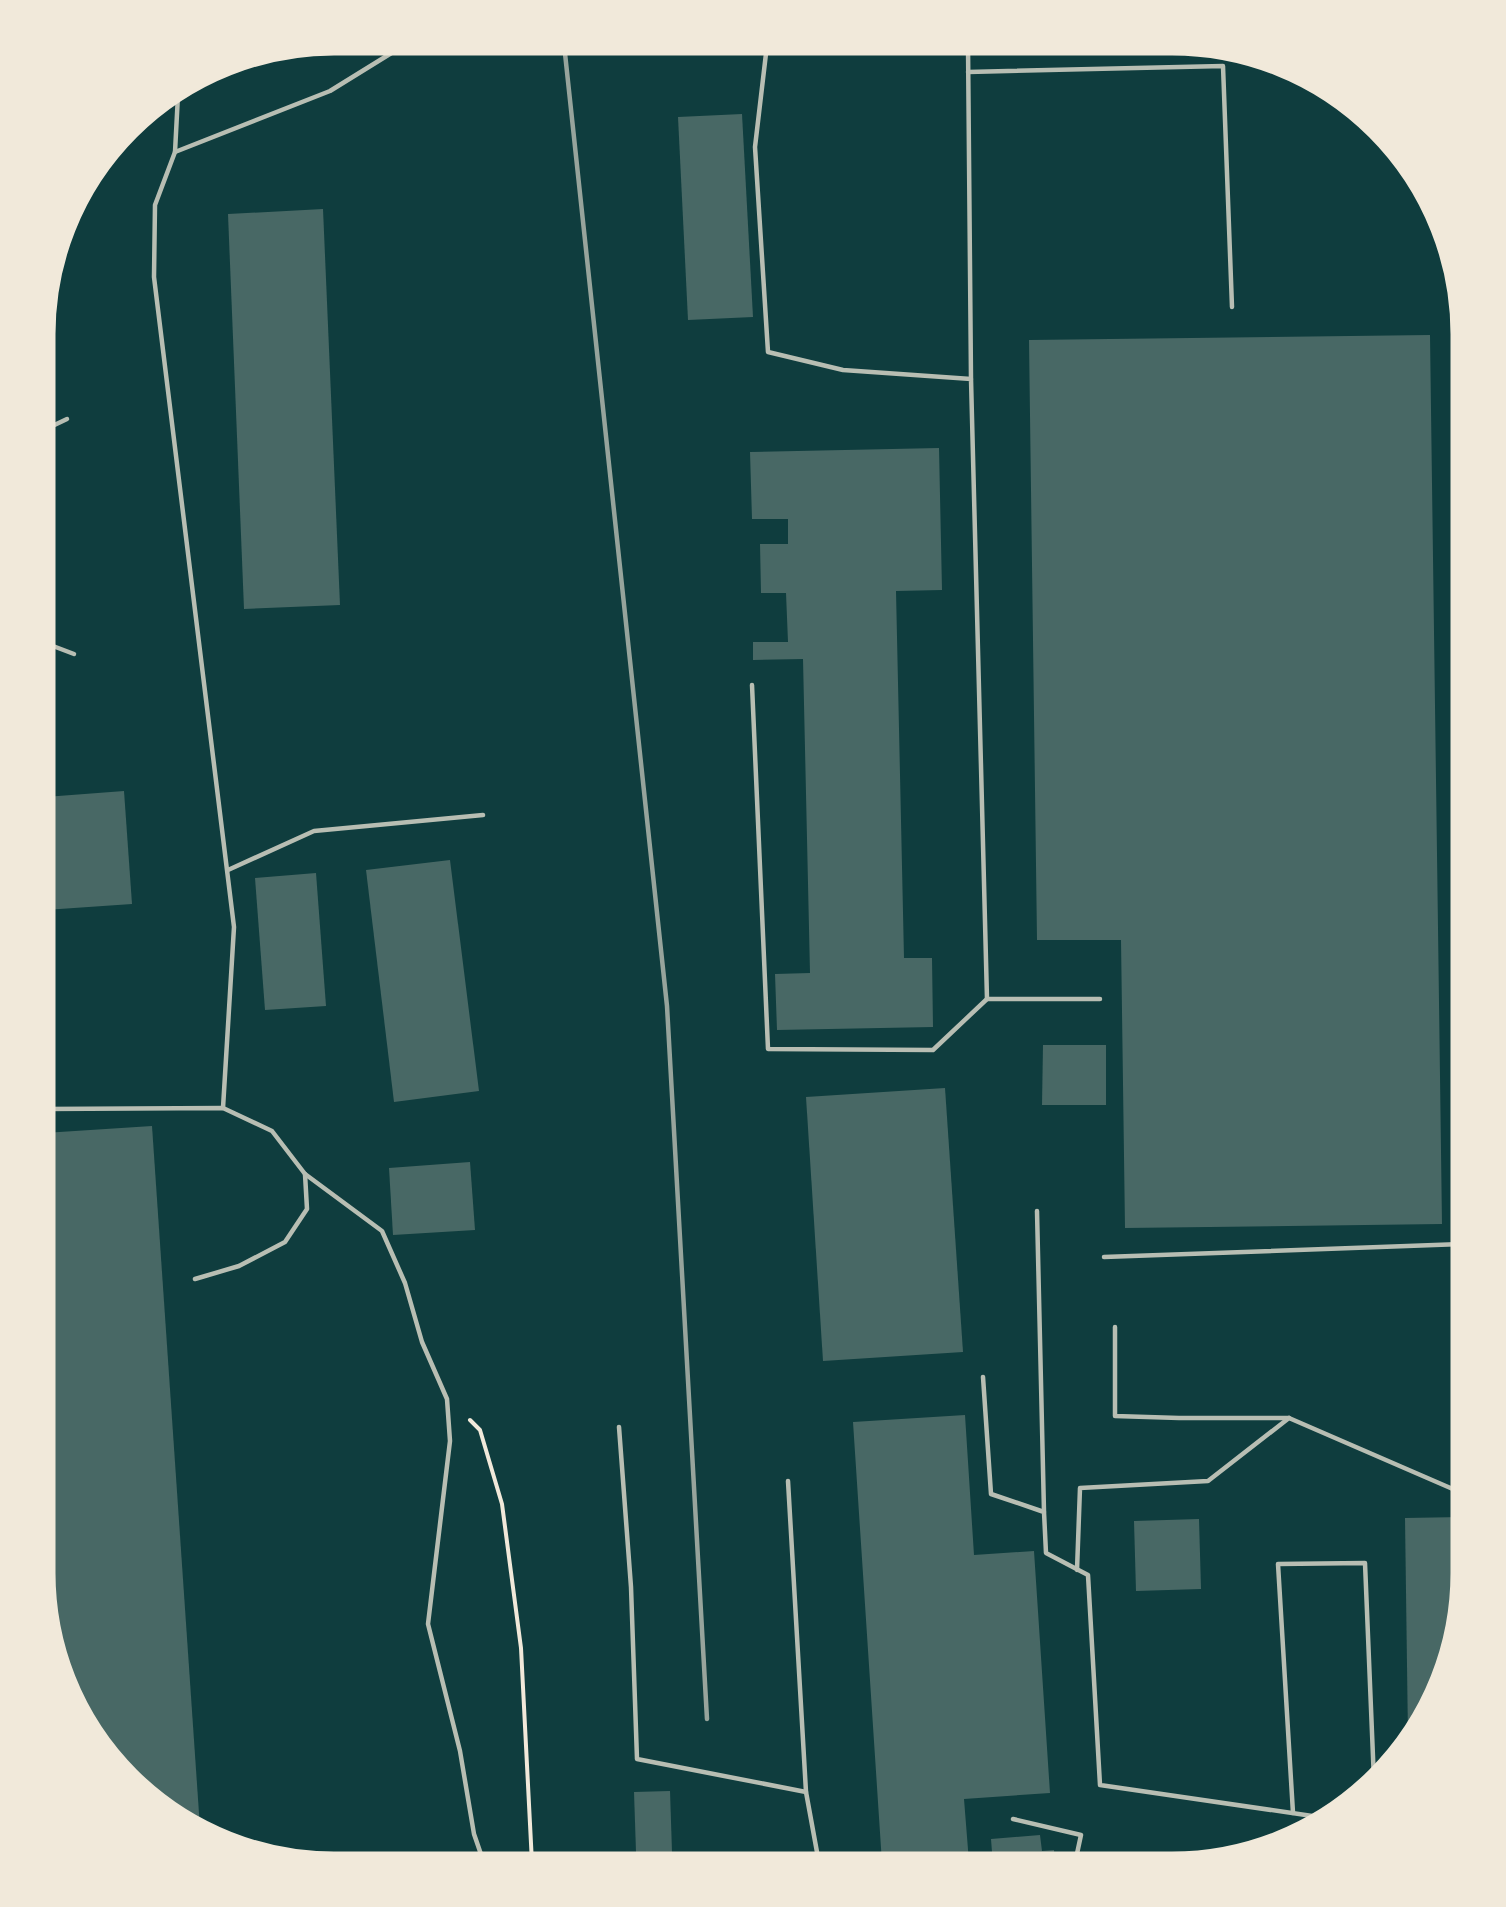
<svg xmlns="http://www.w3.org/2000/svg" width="1506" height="1907" font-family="Literata,serif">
<rect width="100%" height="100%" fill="#0f3d3e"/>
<g fill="#486865">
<polygon points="742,114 753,317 688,320 678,117"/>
<polygon points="323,209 340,605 244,609 228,214"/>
<polygon points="1430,335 1442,1224 1125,1228 1121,940 1037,940 1029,340"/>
<polygon points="939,448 942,590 896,591 904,958 932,958 933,1027 777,1030 775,974 810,973 803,659 753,660 753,642 788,642 786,593 761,593 760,544 788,544 788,519 752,519 750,452"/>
<polygon points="124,791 132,904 45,910 45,797"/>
<polygon points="450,860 479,1091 394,1102 366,870"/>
<polygon points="316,873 326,1006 265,1010 255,878"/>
<polygon points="1043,1045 1106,1045 1106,1105 1042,1105"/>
<polygon points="945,1088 963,1352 823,1361 806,1097"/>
<polygon points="152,1126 200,1828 173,1815 128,1778 82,1718 53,1649 44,1574 44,1133"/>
<polygon points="470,1162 475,1230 393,1235 389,1168"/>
<polygon points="965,1415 974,1555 1034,1551 1050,1793 964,1799 969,1862 882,1863 853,1422"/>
<polygon points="1462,1517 1462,1592 1453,1649 1423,1719 1408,1738 1405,1518"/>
<polygon points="1199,1519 1201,1589 1136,1591 1134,1521"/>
<polygon points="670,1791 672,1852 636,1852 634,1792"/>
<polygon points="1040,1835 1042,1851 1054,1850 1055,1863 975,1863 974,1853 992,1852 991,1839"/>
<polygon points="431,1852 431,1863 314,1863 294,1859 294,1855"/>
</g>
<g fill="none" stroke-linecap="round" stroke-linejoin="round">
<polyline stroke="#f1e9da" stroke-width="4" points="470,1420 480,1430 502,1504 521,1648 532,1863"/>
<g stroke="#b8beb3" stroke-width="4.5">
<polyline points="767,45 755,147 768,352 843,370 971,379 987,999 1100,999"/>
<polyline points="968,45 971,379"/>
<polyline points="968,72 1223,66 1232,307"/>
<polyline points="175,152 178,95"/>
<polyline points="46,429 67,419"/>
<polyline points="45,643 74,654"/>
<polyline points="752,685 768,1049 933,1050 987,999"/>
<polyline points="228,870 314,831 483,815"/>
<polyline points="223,1108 234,927 154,277 155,205 175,152 330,91 406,44"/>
<polyline points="44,1109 223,1108 272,1131 305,1174 382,1231 405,1283 422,1342 447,1399 450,1441 428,1624 460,1751 474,1834 484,1863"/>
<polyline points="1037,1211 1044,1512"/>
<polyline points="1104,1257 1462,1244"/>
<polyline points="195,1279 239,1266 285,1242 307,1209 305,1174"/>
<polyline points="1115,1327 1115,1416 1179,1418 1289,1418 1462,1493"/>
<polyline points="983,1377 991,1494 1044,1512 1046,1553 1088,1575 1100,1785 1326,1818"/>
<polyline points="619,1427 631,1587 637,1759 806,1792"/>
<polyline points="788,1481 806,1792 819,1863"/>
<polyline points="1077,1570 1080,1488 1208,1481 1289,1418"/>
<polyline points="1293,1813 1278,1564 1365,1563 1374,1781"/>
<polyline points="1013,1819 1081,1835 1075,1863"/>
</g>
<polyline stroke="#97a49c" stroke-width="4.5" points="564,44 667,1006 707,1719"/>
</g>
<path d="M0 0H1506V1907H0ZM334 54H1172A280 280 0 0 1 1452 334V1573A280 280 0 0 1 1172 1853H334A280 280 0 0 1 54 1573V334A280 280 0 0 1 334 54Z" fill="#f1e9da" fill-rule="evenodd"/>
<path fill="none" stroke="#f1e9da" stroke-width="3" d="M334 54H1172A280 280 0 0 1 1452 334V1573A280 280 0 0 1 1172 1853H334A280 280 0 0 1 54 1573V334A280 280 0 0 1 334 54Z"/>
</svg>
